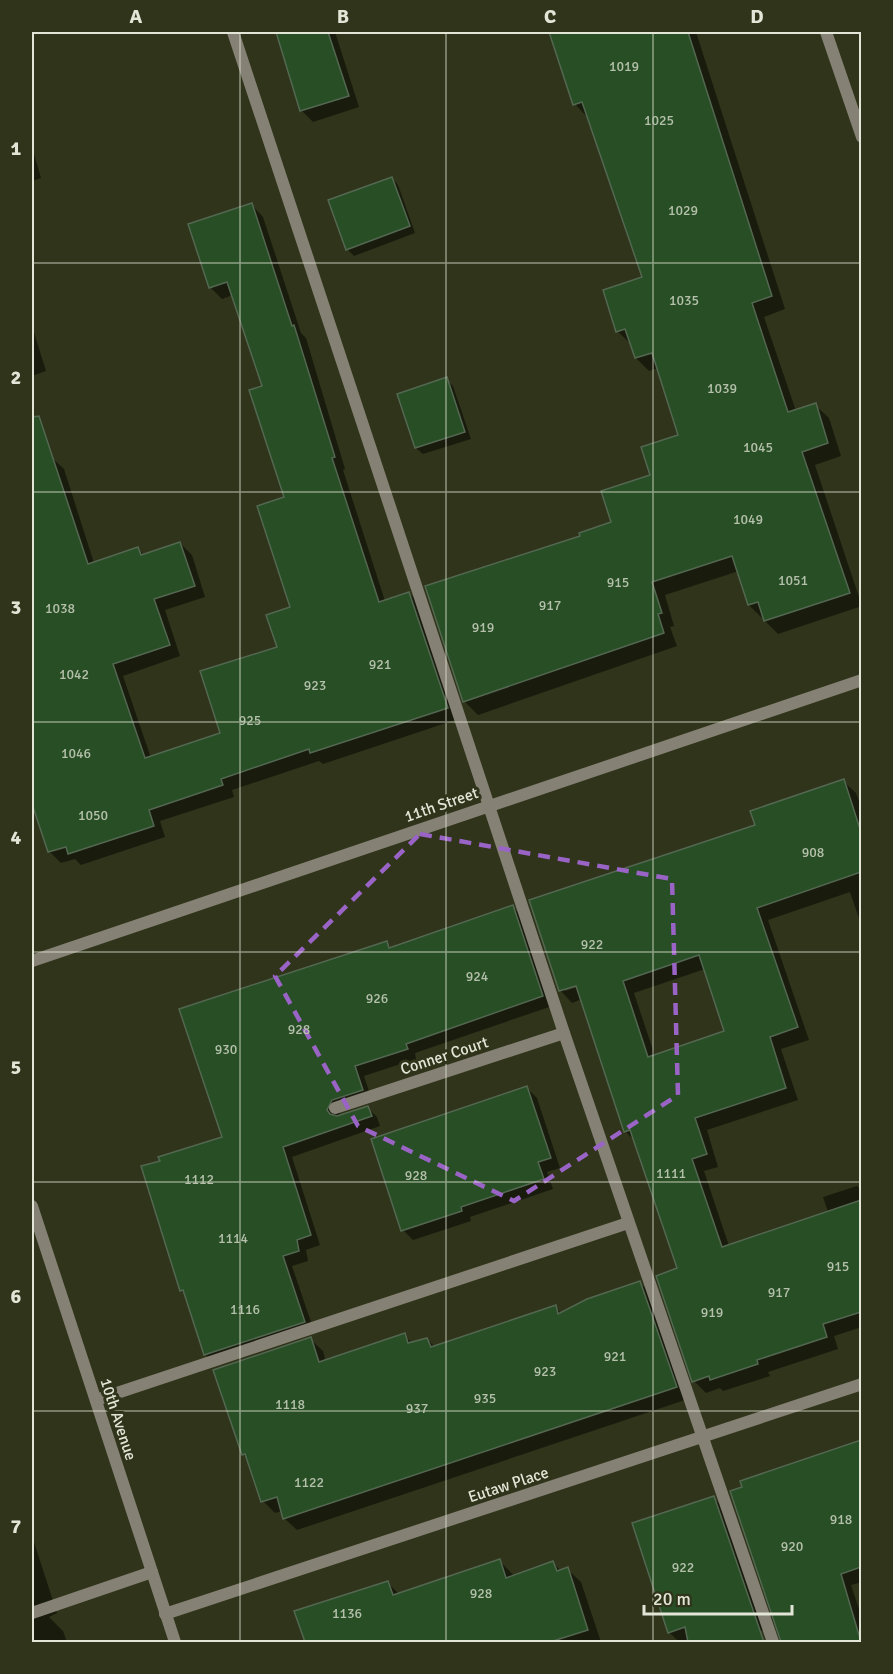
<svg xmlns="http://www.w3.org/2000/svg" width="893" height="1674" font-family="Signika,sans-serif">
<rect width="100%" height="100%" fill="#2f341a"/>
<g fill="#0007" fill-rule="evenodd">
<polygon points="277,32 335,32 359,107 313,122 301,110"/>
<polygon points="550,32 696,32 785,309 764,317 796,411 815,405 829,418 841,456 815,465 862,606 778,634 749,605 739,571 665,595 674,626 670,627 677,646 478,715 465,702 427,587 581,537 613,523 652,476 680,436 658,368 649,371 636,358 631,344 617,331 644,278 588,118 575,104"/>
<polygon points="32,147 41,178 32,181"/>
<polygon points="392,178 398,185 415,233 354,256 347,249"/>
<polygon points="252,205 263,217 301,333 306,338 345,469 343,470 385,601 409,593 421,605 458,719 323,764 319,761 232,790 234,797 160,821 165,837 81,865 75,859 61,863 49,851 32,796 32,449 36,463 52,458 64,469 94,563 138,549 144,555 180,543 192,555 205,597 165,610 180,656 123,676 151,758 222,734 279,647 292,608 286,498 264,387 233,295 222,299 210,287"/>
<polygon points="32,326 46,371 32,376"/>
<polygon points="446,379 453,386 471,439 423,454 416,448"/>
<path d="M 843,781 L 856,793 L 862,810 L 862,927 L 850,892 L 768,920 L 809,1040 L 781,1049 L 798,1100 L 707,1130 L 718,1167 L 704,1171 L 729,1246 L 828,1212 L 823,1197 L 857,1186 L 862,1190 L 862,1327 L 834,1336 L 838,1349 L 768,1372 L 770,1376 L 723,1391 L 720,1388 L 706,1393 L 694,1381 L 679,1269 L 636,1142 L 626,1132 L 582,999 L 572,1003 L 560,990 L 757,826 ZM 705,969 L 726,1032 L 655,1056 L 634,993 ZM 584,985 L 565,991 L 565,987 Z"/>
<polygon points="513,907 522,917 552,1006 415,1053 416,1059 364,1076 372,1100 342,1110 338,1117 368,1108 377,1117 380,1126 292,1157 320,1245 306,1250 308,1261 292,1266 314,1331 215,1364 205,1354 186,1295 181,1290 224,1138 386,943 392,949"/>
<polygon points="527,1088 537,1098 560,1168 547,1172 553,1189 470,1217 471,1221 413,1240 403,1230"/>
<polygon points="640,1283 652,1295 688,1399 297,1530 284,1518 282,1511 275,1513 263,1501 249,1460 243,1454 310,1339 323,1351 326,1362 404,1335 413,1344 427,1339 435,1347 555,1307 562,1314"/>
<polygon points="862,1443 862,1582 851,1585 862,1618 862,1642 813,1642 804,1616 808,1459"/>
<polygon points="714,1498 725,1509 766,1629 732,1640 733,1642 679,1642 669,1632"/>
<polygon points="32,1536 57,1613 49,1617 63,1631 67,1642 32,1642"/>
<polygon points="500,1561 514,1576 553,1563 561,1571 567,1569 581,1582 601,1642 306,1642 296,1612 387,1582 400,1595"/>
</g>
<g fill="#284e25" stroke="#536751" stroke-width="1.5" fill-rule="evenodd">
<polygon points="276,32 328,32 349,96 300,111"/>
<polygon points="549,32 688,32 772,296 752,303 788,412 816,403 828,443 802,452 850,593 764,621 758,602 748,605 732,556 652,582 662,613 658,614 664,633 463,702 425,586 580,536 579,533 611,522 601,491 650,475 641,447 678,435 652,353 635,358 625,329 616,332 603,290 642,277 582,102 573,105"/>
<polygon points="392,177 410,226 346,250 328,200"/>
<polygon points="252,203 292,326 294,325 335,457 332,458 379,602 409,592 448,708 310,753 309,749 221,779 223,785 149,810 154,826 68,854 66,847 48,852 32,804 32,417 39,416 88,564 138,547 141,555 180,542 195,586 154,599 170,645 113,664 145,758 220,733 200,671 277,647 266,615 290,607 257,506 284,497 249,390 262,386 227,282 209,288 188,224"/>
<polygon points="447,377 465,432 415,448 397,394"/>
<path d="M 844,779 L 861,832 L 861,872 L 757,908 L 798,1027 L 770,1037 L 786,1088 L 695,1118 L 707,1154 L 692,1159 L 722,1247 L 861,1200 L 861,1312 L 823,1324 L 827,1337 L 757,1360 L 758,1364 L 710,1380 L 709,1376 L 692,1382 L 656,1276 L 677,1268 L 630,1130 L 624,1132 L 576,986 L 559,991 L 529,900 L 755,825 L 750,811 ZM 699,955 L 724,1031 L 648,1057 L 623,981 Z"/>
<polygon points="513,905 543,996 406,1044 408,1049 355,1066 363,1090 332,1100 327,1110 330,1114 337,1116 368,1106 372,1116 283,1147 311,1235 297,1240 299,1251 283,1256 305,1322 204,1355 183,1290 180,1291 141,1166 160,1161 158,1157 222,1137 179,1009 387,941 389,948"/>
<polygon points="527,1086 551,1158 538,1162 544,1179 461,1207 462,1211 401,1231 371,1139"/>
<polygon points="640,1281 677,1387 283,1519 277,1497 261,1502 245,1454 242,1455 213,1370 311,1337 319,1362 405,1333 408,1343 427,1338 431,1347 556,1305 558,1314 587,1299"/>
<polygon points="861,1440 861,1567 841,1574 861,1642 781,1642 730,1491 742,1487 740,1481"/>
<polygon points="714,1496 764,1642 688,1642 685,1627 668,1633 632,1523"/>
<polygon points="500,1559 506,1578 553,1561 557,1571 568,1567 588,1630 550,1642 305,1642 294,1611 388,1581 393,1595"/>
</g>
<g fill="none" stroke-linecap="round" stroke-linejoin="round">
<g stroke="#858174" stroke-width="12">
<polyline points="233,32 564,1033 773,1642"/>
<polyline points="335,1108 564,1033"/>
<polyline points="96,1400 628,1223"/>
</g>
<g stroke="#858174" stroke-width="12">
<polyline points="826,32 862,137"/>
<polyline points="32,961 862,680"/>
<polyline points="32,1206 175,1642"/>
<polyline points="32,1613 152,1572"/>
<polyline points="165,1614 862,1384"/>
</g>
</g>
<path fill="none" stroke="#9a64c6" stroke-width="4.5" stroke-dasharray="12 8" stroke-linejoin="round" d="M 420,834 L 672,879 L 678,1095 L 514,1201 L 358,1126 L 275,976 Z"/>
<path fill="none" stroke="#e3e6d7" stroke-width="1.5" stroke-opacity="0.55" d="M 240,32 L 240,1642M 446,32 L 446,1642M 653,32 L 653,1642M 32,263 L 862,263M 32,492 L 862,492M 32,722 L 862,722M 32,952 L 862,952M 32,1182 L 862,1182M 32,1411 L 862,1411"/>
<g text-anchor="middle" stroke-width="6" stroke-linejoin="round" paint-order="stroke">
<g font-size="14" fill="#b4c0aa">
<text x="624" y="71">1019</text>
<text x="659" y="125">1025</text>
<text x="683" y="215">1029</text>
<text x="684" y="305">1035</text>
<text x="722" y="393">1039</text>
<text x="758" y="452">1045</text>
<text x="748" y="524">1049</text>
<text x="793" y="585">1051</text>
<text x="618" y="587">915</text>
<text x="550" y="610">917</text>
<text x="60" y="613">1038</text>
<text x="483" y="632">919</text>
<text x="380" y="669">921</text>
<text x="74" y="679">1042</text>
<text x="315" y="690">923</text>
<text x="250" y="725">925</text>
<text x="76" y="758">1046</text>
<text x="93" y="820">1050</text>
<text x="813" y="857">908</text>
<text x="592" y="949">922</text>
<text x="477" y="981">924</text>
<text x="377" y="1003">926</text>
<text x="299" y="1034">928</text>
<text x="226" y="1054">930</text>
<text x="671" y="1178">1111</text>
<text x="416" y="1180">928</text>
<text x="199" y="1184">1112</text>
<text x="233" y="1243">1114</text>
<text x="838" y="1271">915</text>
<text x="779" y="1297">917</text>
<text x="245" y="1314">1116</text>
<text x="712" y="1317">919</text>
<text x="615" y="1361">921</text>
<text x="545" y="1376">923</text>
<text x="485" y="1403">935</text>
<text x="290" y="1409">1118</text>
<text x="417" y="1413">937</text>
<text x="309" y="1487">1122</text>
<text x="841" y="1524">918</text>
<text x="792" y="1551">920</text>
<text x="683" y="1572">922</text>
<text x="481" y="1598">928</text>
<text x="347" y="1618">1136</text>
</g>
<g font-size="16" fill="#e3e6d7" stroke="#2f341a">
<text transform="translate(441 804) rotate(-19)" y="6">11th Street</text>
<text transform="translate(444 1055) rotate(-18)" y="6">Conner Court</text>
<text transform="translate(119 1419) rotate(72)" y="6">10th Avenue</text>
<text transform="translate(508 1484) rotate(-18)" y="6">Eutaw Place</text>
</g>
</g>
<rect width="893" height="1674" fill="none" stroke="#2f341a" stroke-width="66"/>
<path d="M644 1605v9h148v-9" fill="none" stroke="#e3e6d7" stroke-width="3"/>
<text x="653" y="1605" font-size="18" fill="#e3e6d7" stroke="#2f341a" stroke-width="4.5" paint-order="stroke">20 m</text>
<rect x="33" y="33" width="827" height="1608" fill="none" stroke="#e3e6d7" stroke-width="2"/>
<g font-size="20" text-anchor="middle" font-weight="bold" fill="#e3e6d7">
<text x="136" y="23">A</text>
<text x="343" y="23">B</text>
<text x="550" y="23">C</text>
<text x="757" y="23">D</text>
<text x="16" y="155">1</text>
<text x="16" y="384">2</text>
<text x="16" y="614">3</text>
<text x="16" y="844">4</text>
<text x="16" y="1074">5</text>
<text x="16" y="1303">6</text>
<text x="16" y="1533">7</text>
</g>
</svg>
